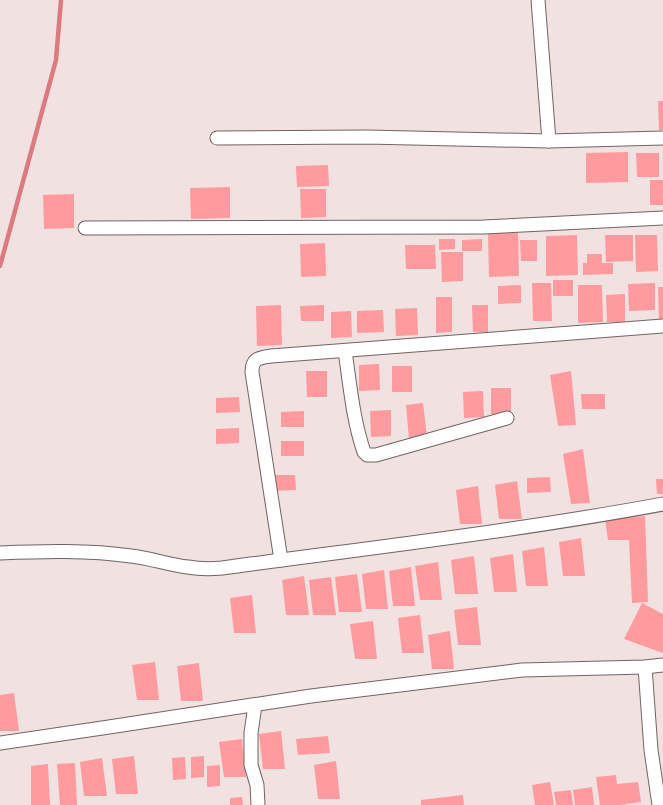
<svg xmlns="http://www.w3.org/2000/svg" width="663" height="805" font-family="'Archivo Narrow',sans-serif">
<rect width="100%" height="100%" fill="#f1e1e1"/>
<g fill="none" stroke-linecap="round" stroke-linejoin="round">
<polyline stroke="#dc7a80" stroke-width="4.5" points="0,266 56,60 61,0"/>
</g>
<g fill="#ff9a9e">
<polygon points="658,101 663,101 663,130 659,130"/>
<polygon points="628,152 628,182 586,183 586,153"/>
<polygon points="636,153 659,153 659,177 637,177"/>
<polygon points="328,165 329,186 297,187 296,166"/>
<rect x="650" y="180" width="13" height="25"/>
<polygon points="230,187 230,218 191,219 190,188"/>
<polygon points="300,189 326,189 326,217 301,218"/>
<polygon points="74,194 74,228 44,229 43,195"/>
<polygon points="488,233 518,233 519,276 489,277"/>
<polygon points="577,235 578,275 546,276 546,236"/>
<polygon points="605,235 633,235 633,261 606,262"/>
<polygon points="635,235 657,235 658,271 636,272"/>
<polygon points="439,239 455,239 455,249 439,250"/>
<polygon points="482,239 482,251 462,251 462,240"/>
<polygon points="520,240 537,240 537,261 521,261"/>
<polygon points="325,243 326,276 301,277 300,244"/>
<polygon points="405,245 435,245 436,269 406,269"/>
<polygon points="441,252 463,252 463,281 442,282"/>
<polygon points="587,254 602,254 602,263 613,263 613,274 583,275 583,263 587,263"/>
<rect x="553" y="280" width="20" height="16"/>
<polygon points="532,283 551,283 552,321 533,321"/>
<polygon points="655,283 655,310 629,311 628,284"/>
<polygon points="521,285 521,303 498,304 498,286"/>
<polygon points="578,285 602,285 603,322 578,323"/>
<polygon points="658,287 663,287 663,322 659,322"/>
<polygon points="625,294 625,322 607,322 606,295"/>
<polygon points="436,297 452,297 452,332 436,333"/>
<polygon points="281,305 282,345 257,346 256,306"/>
<polygon points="324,305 324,321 301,321 300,306"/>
<polygon points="472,305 488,305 488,332 473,332"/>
<polygon points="417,308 418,335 396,336 395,309"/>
<polygon points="383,310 384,332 357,333 357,311"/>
<polygon points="351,311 352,337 331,338 331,312"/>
<polygon points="379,364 380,390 359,391 359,365"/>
<rect x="392" y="366" width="20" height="26"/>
<polygon points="306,371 327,371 327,397 307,397"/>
<polygon points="571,371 576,425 558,426 550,375"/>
<rect x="491" y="388" width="20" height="26"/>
<polygon points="483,391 484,417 464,418 463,392"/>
<polygon points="581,394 605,394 605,409 582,409"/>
<polygon points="239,397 240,412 216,413 216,398"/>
<polygon points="423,403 427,437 409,439 406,405"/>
<polygon points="391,410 391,436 371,437 370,411"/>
<polygon points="304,411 304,427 281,427 281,412"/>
<polygon points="239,428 239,443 216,444 216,429"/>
<rect x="281" y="441" width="23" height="15"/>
<polygon points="583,449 590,503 571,504 563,454"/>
<polygon points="272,475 295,475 296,490 272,491"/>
<polygon points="550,477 551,492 527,493 527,478"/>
<polygon points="656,479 663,479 663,494 657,494"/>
<polygon points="517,481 522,519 499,519 495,485"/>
<polygon points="478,486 482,524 460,524 456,490"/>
<polygon points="645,516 648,602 632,603 629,540 608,540 605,520"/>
<polygon points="581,538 585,576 563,576 559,542"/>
<polygon points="544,547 548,586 526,586 522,551"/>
<polygon points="513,554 517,592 494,592 490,558"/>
<polygon points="474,556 478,594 455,594 451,560"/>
<polygon points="438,562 442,600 420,600 415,566"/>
<polygon points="411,567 415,606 393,606 389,571"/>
<polygon points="384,570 388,609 366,609 362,574"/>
<polygon points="357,574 362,612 339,612 335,577"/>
<polygon points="304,576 309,615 286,615 282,580"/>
<polygon points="331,577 336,615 313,615 309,580"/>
<polygon points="252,595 256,633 234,633 230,598"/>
<polygon points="642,603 663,614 663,653 624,639"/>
<polygon points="477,607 481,645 458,645 454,610"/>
<polygon points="420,615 424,653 402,653 398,618"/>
<polygon points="373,621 377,659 355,659 350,624"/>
<polygon points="450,631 454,669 432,669 428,635"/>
<polygon points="155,662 159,700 137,700 132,665"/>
<polygon points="199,663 203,701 181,701 177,666"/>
<polygon points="14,693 19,731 0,731 0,695"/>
<polygon points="281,731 285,769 263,769 259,734"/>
<polygon points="328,736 330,753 298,755 296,739"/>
<polygon points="242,739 246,777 224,777 219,742"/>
<polygon points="134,756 138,794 116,794 112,759"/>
<polygon points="204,756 204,777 191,778 191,757"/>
<polygon points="185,757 186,779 173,780 172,758"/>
<polygon points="102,758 107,796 84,796 80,762"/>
<polygon points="336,761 340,799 318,799 314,765"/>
<polygon points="75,763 77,805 60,805 57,764"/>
<polygon points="48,764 50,805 31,805 31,766"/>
<polygon points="220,765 220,786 207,787 207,766"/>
<polygon points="616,775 617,784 638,782 641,802 620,805 600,805 596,777"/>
<polygon points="550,782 554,805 535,805 532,785"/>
<polygon points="592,787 594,805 575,805 573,790"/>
<polygon points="571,790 573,805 556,805 554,792"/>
<polygon points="463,795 464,805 421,805 421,800"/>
<polygon points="242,797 243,805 230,805 230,798"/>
</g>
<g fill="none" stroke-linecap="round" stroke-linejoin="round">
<defs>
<g id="street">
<polyline points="538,0 549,141"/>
<polyline points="217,138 367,137 549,141 663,138"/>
<polyline points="85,228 483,227 663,218"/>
<path d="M 345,351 C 350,385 353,420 364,452 L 367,455 L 376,455 L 507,418"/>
<path d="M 0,553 C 44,551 88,550 131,556 C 150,558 169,565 188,567 C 199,569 211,569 222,568 C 369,548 517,531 663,504"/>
<path d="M 281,560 L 252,372 C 252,358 259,358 271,356 L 663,326"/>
<polyline points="645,667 651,750 659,805"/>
<polyline points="255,705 251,733 251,765 257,785 258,805"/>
<polyline points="0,743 109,727 311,696 522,670 645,667 663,665"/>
</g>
</defs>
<use href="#street" stroke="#726464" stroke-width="15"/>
<use href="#street" stroke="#fff" stroke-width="13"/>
</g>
</svg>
